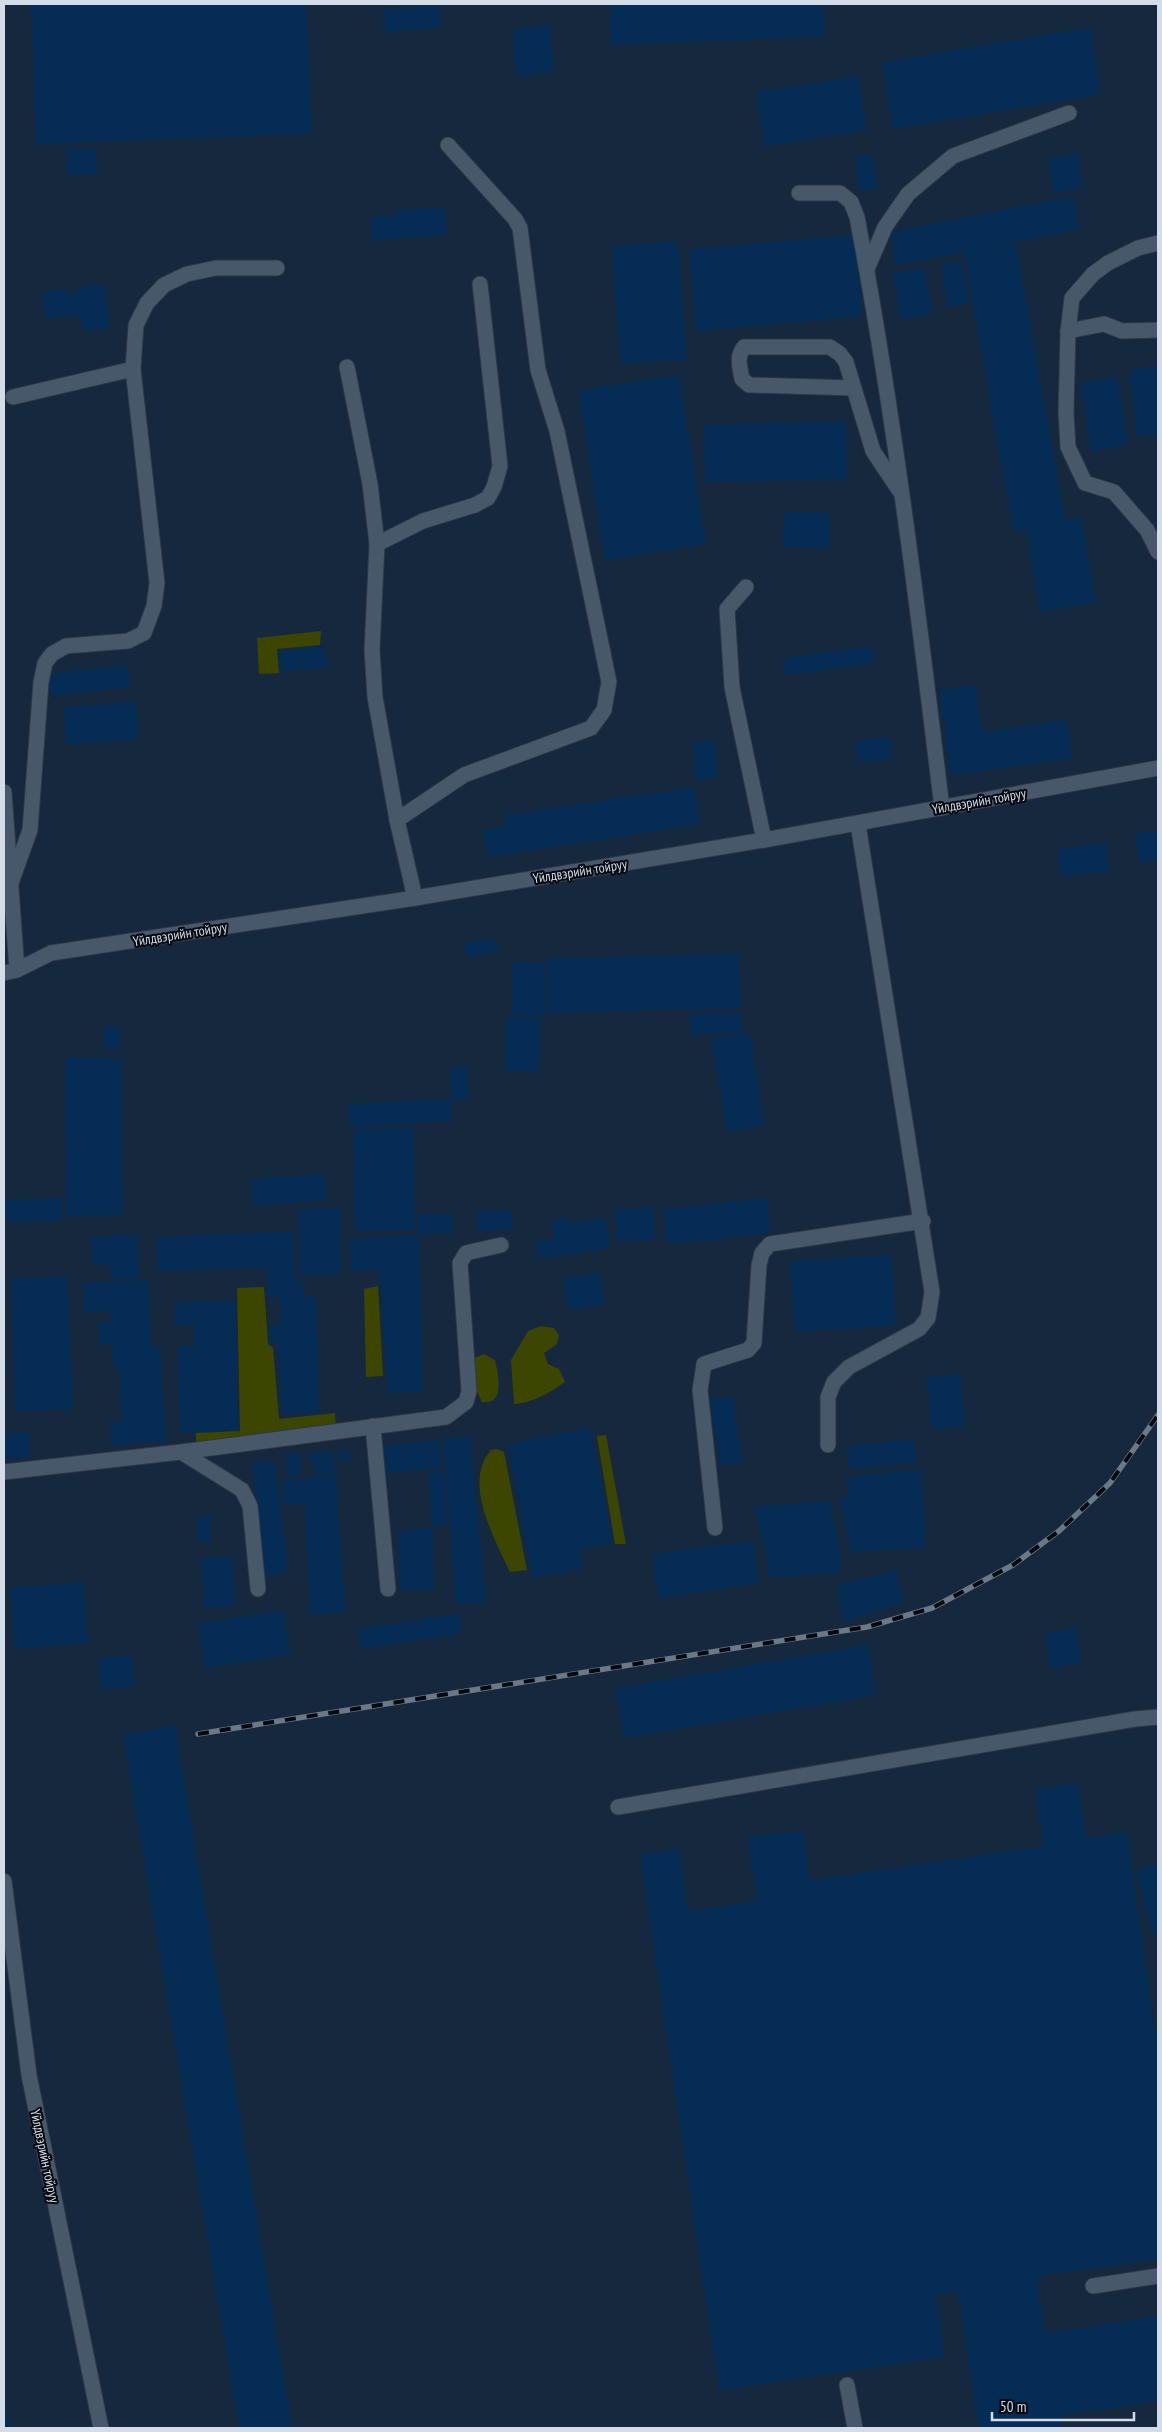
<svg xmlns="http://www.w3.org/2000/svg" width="1162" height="2432" font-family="'PT Sans Narrow',sans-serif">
<rect width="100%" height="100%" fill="#101e2f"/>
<rect fill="#15283d" x="4" y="4" width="1154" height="2424"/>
<g fill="#3c4600">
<polygon points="321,631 320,645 277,649 279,673 259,674 257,638"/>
<polygon points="378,1286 383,1376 366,1377 364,1289"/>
<polygon points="264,1287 268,1344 273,1348 279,1419 335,1413 336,1430 196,1446 196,1433 240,1431 237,1288"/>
<path d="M 541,1326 L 554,1328 L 559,1335 L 557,1344 L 544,1353 L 548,1364 L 559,1369 L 565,1382 C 549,1393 533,1403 514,1404 L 511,1360 L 528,1331 Z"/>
<path d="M 484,1354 L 495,1360 C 498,1374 506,1405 482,1402 L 467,1371 L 472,1359 Z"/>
<polygon points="606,1435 626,1544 615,1544 597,1436"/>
<path d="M 497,1449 L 504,1452 L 527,1570 L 510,1572 C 495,1539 462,1483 491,1450 Z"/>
</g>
<g fill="#042c55">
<polygon points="31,4 306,4 312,133 36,144"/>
<polygon points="610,4 824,4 825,36 611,45"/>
<polygon points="439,5 441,27 386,32 383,19 384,8"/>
<polygon points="549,25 554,72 517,76 512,29"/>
<polygon points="1090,27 1101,94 893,129 882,62"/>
<polygon points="858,76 867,130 765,146 756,92"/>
<polygon points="96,148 97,174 67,175 66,149"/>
<polygon points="1077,153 1083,187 1054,193 1048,159"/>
<polygon points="872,154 877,188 859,190 855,157"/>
<polygon points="1072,196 1079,229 979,249 1016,243 1065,520 1081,517 1096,602 1040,612 1026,529 1013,531 964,252 896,265 890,232"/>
<polygon points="445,207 447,235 372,240 371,217 397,215 397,210"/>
<polygon points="855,235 862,316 696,331 689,249"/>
<polygon points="678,241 686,359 620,364 612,246"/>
<polygon points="961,261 969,303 948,307 941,264"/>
<polygon points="924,268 932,314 901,320 892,273"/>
<polygon points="104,284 110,328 82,331 80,314 46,319 42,292 69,289 70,294 79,293 79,288"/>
<polygon points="1158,366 1158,434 1137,436 1129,370"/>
<polygon points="679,375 706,544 605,560 578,390"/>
<polygon points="1117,376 1128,445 1092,451 1080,383"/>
<polygon points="846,421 847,479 705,482 704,424"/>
<polygon points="784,512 830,513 829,548 783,547"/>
<polygon points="325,646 327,667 281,671 279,651"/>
<polygon points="872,646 875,663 785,675 783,658"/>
<polygon points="128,665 130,687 50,696 47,674"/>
<polygon points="975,685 982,732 1066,720 1072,758 951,775 939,690"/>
<polygon points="136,702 138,739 66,744 64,707"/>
<polygon points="889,737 892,758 859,763 856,741"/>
<polygon points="714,740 718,778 696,781 692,742"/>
<polygon points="694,787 700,824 487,857 483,830 506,826 504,815"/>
<polygon points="1158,831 1158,860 1139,862 1135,833"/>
<polygon points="1106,843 1109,871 1061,876 1058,849"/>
<polygon points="495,938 498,951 466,957 464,943"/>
<polygon points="738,953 741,1008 549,1013 548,959"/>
<polygon points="512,962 546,963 546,1016 512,1015"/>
<polygon points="741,1012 742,1032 689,1034 689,1014"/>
<polygon points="506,1017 540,1018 539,1071 505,1071"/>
<polygon points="104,1026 119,1026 120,1048 104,1049"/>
<polygon points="750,1032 764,1125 727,1132 711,1038"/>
<polygon points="65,1058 121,1058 122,1215 66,1216"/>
<polygon points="467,1066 469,1099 452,1101 450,1067"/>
<polygon points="450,1099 452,1121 349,1127 348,1104"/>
<polygon points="413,1128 415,1230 355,1231 353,1130"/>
<polygon points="324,1173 327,1200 252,1206 250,1179"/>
<polygon points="62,1198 62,1220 4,1222 4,1200"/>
<polygon points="767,1198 770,1233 667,1244 663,1209"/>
<polygon points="652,1206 655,1239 617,1242 614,1209"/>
<polygon points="340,1208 341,1274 299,1275 298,1209"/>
<polygon points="511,1209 512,1229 477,1231 476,1211"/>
<polygon points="418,1214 453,1214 453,1233 418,1234"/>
<polygon points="569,1218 570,1223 605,1218 610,1248 539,1259 536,1241 555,1238 552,1220"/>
<polygon points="293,1231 295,1281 303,1281 304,1297 316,1296 319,1412 283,1414 277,1342 269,1342 269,1326 281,1325 280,1297 268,1297 267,1267 158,1271 156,1237"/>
<polygon points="137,1234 139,1278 111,1279 111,1264 92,1265 90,1237"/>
<polygon points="419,1235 423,1392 388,1393 379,1269 352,1272 349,1238"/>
<polygon points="891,1254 896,1325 795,1332 790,1261"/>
<polygon points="599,1272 605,1304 569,1310 563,1279"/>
<polygon points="67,1276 73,1409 16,1412 11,1279"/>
<polygon points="148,1280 151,1346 160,1346 166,1441 112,1445 109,1422 122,1421 119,1366 113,1366 112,1344 100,1344 98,1322 111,1321 111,1311 84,1313 83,1283"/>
<polygon points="235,1300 239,1430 180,1432 177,1347 195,1346 194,1324 175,1325 175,1302"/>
<polygon points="960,1374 965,1426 932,1429 927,1377"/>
<polygon points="733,1396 742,1462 720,1465 710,1399"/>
<polygon points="590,1427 613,1543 579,1549 583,1568 532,1578 508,1444"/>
<polygon points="29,1432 29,1457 4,1458 4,1433"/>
<polygon points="470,1436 486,1602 456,1604 443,1439"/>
<polygon points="914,1439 916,1463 849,1469 847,1446"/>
<polygon points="440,1440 442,1468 381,1473 379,1446"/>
<polygon points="333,1451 335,1474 315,1476 314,1461 308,1461 308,1454"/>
<polygon points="351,1451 352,1460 338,1461 337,1452"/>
<polygon points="299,1453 301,1475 287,1477 285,1454"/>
<polygon points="274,1460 289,1571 265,1577 252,1463"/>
<polygon points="921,1469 926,1547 850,1552 840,1498 849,1498 846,1477"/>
<polygon points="444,1472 447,1525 432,1526 428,1473"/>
<polygon points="336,1476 345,1612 310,1615 305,1503 283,1505 282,1480"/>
<polygon points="830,1501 840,1553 840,1572 768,1577 766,1556 755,1506"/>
<polygon points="211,1515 210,1540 197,1541 197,1518"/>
<polygon points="432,1526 434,1589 400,1590 398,1532"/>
<polygon points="753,1540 759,1583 658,1598 652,1554"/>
<polygon points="232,1556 235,1606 204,1608 201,1558"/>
<polygon points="896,1570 903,1602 844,1622 836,1585"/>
<polygon points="83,1582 88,1643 15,1649 10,1588"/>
<polygon points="284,1610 290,1655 205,1668 198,1623"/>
<polygon points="460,1613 463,1633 361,1649 357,1629"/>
<polygon points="1076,1628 1081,1663 1050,1668 1045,1633"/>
<polygon points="867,1645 876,1695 624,1738 615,1688"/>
<polygon points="130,1654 135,1685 102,1690 97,1659"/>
<polygon points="175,1726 292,2428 239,2428 123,1734"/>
<polygon points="1078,1783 1086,1838 1127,1832 1158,2051 1158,2259 1037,2276 1045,2333 1158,2316 1158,2401 1060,2415 1062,2428 978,2428 958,2291 936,2294 945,2357 719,2390 640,1854 679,1849 688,1911 757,1901 748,1837 803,1830 810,1880 1043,1846 1035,1789"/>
<polygon points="1158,1863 1158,1933 1152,1935 1135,1869"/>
<polygon points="4,2396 5,2396 10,2428 4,2428"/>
</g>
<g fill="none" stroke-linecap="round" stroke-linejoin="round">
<defs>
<g id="minor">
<path d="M 799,193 L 840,193 L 851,202 L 857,217 C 894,413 918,610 942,808"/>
<polyline points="867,269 885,227 908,194 953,156 1069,113"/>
<polyline points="1158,330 1122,331 1104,324 1068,331 1066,412 1068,447 1085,483 1114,492 1147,530 1158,552"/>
<polyline points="1068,331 1072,298 1093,274 1108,263 1138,248 1158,243"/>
<polyline points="347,367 370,484 377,544 372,650 375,697 397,820"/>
<path d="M 854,388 L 749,385 L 742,379 C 740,367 736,357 744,347 L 830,347 L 840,354 L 846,362 L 873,451 L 899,490"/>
<polyline points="13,397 133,369"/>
<polyline points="377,544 423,521 475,505 488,498 494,487 500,466 480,284"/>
<polyline points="746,587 727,609 732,687 764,840"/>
<polyline points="4,792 17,970"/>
<polyline points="11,883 30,830 41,682 45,663 52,654 66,646 128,641 144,633 154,606 157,583 133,369 136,325 147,303 164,285 187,274 216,268 277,268"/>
<polyline points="415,898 397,820 464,775 591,728 604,710 609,682 557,431 538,370 520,228 515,219 448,145"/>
<polyline points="4,973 17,970 51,953 415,898 764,840 1158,768"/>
<polyline points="373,1426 388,1589"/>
<polyline points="828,1445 828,1397 834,1382 849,1367 919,1329 928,1318 932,1292 858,824"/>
<polyline points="181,1452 242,1490 250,1506 258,1589"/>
<polyline points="4,1472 181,1452 446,1417 466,1402 469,1391 460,1263 466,1253 501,1245"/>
<polyline points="715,1528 700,1390 704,1364 748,1350 754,1343 759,1265 762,1253 770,1244 923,1221"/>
<polyline points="618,1807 1135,1719 1158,1717"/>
<polyline points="4,1881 29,2075 101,2428"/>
<polyline points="1093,2286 1158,2276"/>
<polyline points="847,2385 855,2428"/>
</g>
</defs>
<use href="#minor" stroke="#2f3744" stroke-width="17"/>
<use href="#minor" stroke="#48586b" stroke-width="15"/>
<defs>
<polyline id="rail" points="198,1734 867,1627 932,1608 1013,1565 1059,1531 1110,1483 1158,1415"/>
</defs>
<use href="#rail" stroke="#6b7886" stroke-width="5.5"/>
<use href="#rail" stroke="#04080f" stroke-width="4" stroke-dasharray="11" stroke-linecap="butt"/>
</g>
<g text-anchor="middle" stroke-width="4" stroke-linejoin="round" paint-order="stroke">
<g font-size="14" fill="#d3dde8" stroke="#04080f">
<text transform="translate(979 801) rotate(-10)" y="5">Үйлдвэрийн тойруу</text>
<text transform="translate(580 871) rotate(-9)" y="5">Үйлдвэрийн тойруу</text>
<text transform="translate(180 934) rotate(-9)" y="5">Үйлдвэрийн тойруу</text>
<text transform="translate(45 2156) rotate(78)" y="5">Үйлдвэрийн тойруу</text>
</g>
</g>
<rect width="1162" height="2432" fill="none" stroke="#d3dde8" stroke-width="10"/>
<path d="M992 2412v8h142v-8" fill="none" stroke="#d3dde8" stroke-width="2.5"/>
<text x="1000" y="2412" font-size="15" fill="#d3dde8" stroke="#04080f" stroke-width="4" paint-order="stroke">50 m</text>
</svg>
